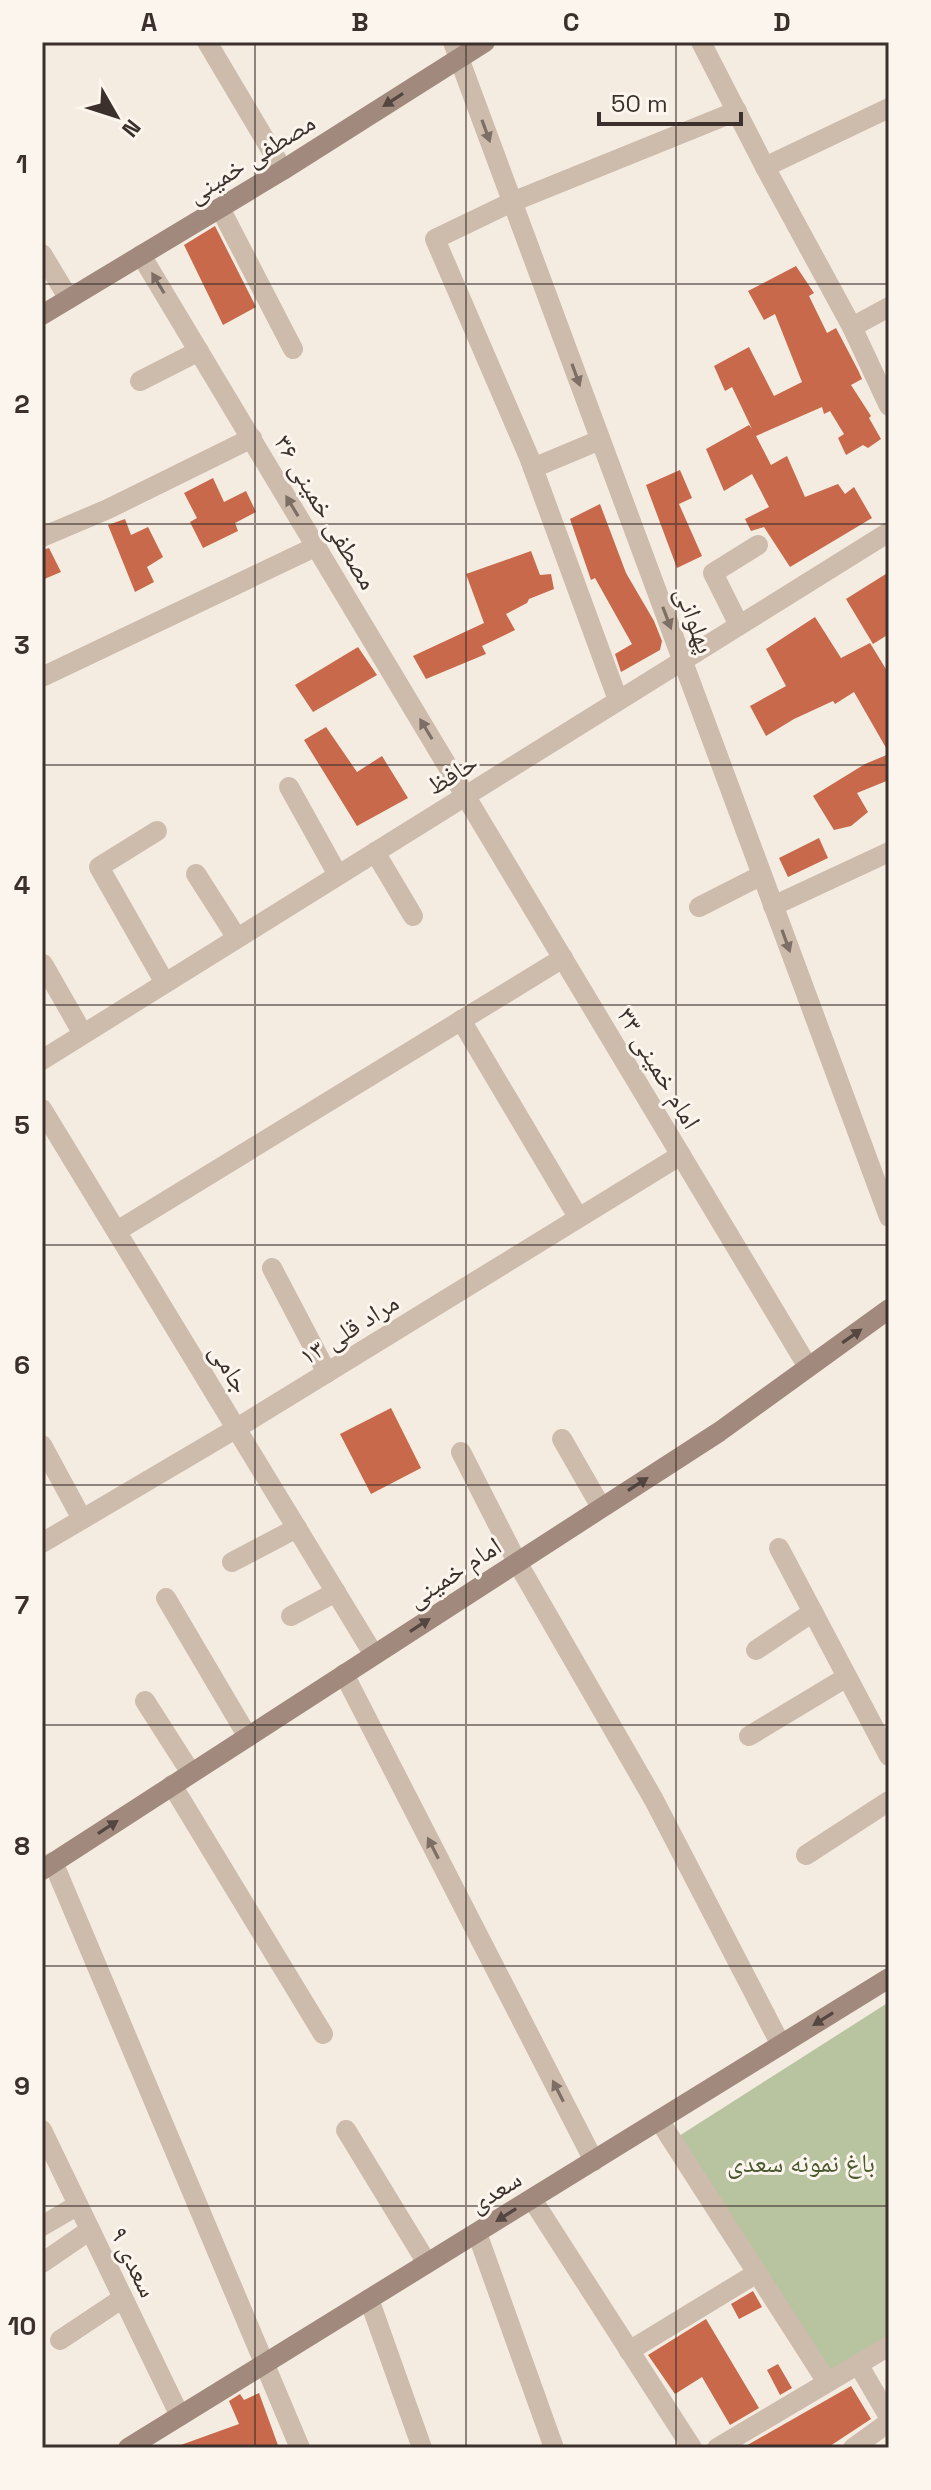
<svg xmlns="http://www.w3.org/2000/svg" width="931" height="2490" font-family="'Space Grotesk','Noto Naskh Arabic',sans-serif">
<rect width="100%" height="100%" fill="#f4ebe1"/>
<polygon fill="#b8c4a0" points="889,2002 889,2336 831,2372 679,2136"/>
<g fill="#c8694b">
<polygon points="215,226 256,307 223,325 184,245"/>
<polygon points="796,266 814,293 809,296 827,333 836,328 858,370 862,379 851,385 871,416 869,418 881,439 868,448 863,445 846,455 838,438 844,434 830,411 824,414 822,407 756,436 771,465 787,456 805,497 838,484 845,494 854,487 872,518 790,567 764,527 751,531 745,519 769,507 752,474 724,491 706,449 749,425 752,429 732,387 725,391 714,366 749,347 774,396 802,382 775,314 764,320 748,291"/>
<polygon points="680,470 692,498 679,504 702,556 677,568 646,485"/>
<polygon points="213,478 224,502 246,491 256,512 235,523 238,531 203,548 190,522 197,518 184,493"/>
<polygon points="600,504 626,573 654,621 662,641 660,650 621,672 615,654 632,644 595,578 591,580 570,519"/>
<polygon points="125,519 131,535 148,527 163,557 147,567 154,582 135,592 108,525"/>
<polygon points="49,548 61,572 42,580 42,550"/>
<polygon points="531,551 540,575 551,574 554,589 529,599 527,603 506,614 515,630 482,646 486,654 426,679 413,656 484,623 466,574"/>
<polygon points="889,572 889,634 873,644 846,599"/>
<polygon points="815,617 841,658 870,643 889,674 889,753 854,692 835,704 833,701 794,719 766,736 750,706 786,686 766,649"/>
<polygon points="358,647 377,675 313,712 295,685"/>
<polygon points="326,727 357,772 382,756 408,798 357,826 304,740"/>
<polygon points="889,754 889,780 857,793 868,812 851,826 834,830 813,796 865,764"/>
<polygon points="819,838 828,858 788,877 779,858"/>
<polygon points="391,1408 421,1468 371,1494 340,1434"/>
<polygon points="753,2291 762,2307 739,2319 731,2304"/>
<polygon points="706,2319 759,2408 730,2425 702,2377 675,2394 648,2355"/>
<polygon points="778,2364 792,2388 780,2395 767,2370"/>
<polygon points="851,2386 871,2419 827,2448 744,2447"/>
<polygon points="259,2393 279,2448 178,2448 178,2446 239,2424 229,2401 240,2394 244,2400"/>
</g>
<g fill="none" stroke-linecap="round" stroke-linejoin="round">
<g stroke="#cdbbac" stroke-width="20">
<polyline points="207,42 283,170"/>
<polyline points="701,42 765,167 852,327 889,406"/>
<polyline points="765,167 889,108"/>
<polyline points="220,208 293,349"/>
<polyline points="42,254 69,299"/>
<polyline points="141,255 808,1367"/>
<polyline points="852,327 889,307"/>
<polyline points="140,381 199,351"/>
<polyline points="533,468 600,440"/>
<polyline points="42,537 108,509 252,438"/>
<polyline points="739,625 713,573 758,545"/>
<polyline points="42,677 317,546"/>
<polyline points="618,700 529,457 435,239 512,202 737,111"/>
<polyline points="289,787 338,875"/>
<polyline points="157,831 99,867 165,983"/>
<polyline points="375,852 413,916"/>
<polyline points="196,874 237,938"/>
<polyline points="773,906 889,852"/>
<polyline points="699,907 762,875"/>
<polyline points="43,964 83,1034"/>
<polyline points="461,1020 578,1217"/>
<polyline points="42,1060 889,532"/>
<polyline points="42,1109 374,1655"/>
<polyline points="117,1231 563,958"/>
<polyline points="272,1268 327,1373"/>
<polyline points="562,1439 601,1507"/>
<polyline points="42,1445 82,1519"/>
<polyline points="461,1452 517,1562 654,1800 781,2045"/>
<polyline points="42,1543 237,1428 681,1155"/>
<polyline points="779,1548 889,1756"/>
<polyline points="232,1562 297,1528"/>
<polyline points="166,1598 248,1737"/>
<polyline points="291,1616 336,1592"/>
<polyline points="756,1650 813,1612"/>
<polyline points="344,1674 594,2161"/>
<polyline points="145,1701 191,1773"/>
<polyline points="749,1736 847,1677"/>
<polyline points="172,1785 323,2034"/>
<polyline points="806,1855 889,1801"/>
<polyline points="53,1862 300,2448"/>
<polyline points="659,2120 827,2382"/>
<polyline points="42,2130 180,2416"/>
<polyline points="346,2130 427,2263"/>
<polyline points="532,2199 692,2448"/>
<polyline points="42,2226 78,2205"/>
<polyline points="477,2233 554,2448"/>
<polyline points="42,2263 90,2230"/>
<polyline points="369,2299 422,2448"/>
<polyline points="60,2340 123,2298"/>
<polyline points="629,2351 757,2273"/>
<polyline points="858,2364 889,2417"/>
<polyline points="717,2448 889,2346"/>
<polyline points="853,2448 889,2422"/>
</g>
<polyline stroke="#cdbbac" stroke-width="20" points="453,42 889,1217"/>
<g stroke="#a18a7d" stroke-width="20">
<polyline points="42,315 283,170 485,42"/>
<polyline points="42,1870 719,1432 889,1309"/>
<polyline points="128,2448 889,1978"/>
</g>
</g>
<defs><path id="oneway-solid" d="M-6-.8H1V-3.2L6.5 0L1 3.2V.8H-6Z" transform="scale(2)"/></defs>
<g fill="#544640">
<use href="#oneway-solid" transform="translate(393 100) rotate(147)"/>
<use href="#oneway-solid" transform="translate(852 1336) rotate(-35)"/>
<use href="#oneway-solid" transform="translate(638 1484) rotate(-33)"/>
<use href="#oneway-solid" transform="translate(420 1625) rotate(-33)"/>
<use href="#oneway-solid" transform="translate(108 1827) rotate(-33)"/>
<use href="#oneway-solid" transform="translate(823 2019) rotate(148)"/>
<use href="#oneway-solid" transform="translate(506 2215) rotate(148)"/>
</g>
<g fill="#7d6f65">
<use href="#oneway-solid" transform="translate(486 131) rotate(70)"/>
<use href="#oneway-solid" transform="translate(158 283) rotate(-121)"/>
<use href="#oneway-solid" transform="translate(576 375) rotate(70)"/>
<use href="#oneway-solid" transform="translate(292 506) rotate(-121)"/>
<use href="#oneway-solid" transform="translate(667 618) rotate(69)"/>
<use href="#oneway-solid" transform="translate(426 729) rotate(-121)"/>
<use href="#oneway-solid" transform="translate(786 941) rotate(70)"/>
<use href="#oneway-solid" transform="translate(433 1848) rotate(-117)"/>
<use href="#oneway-solid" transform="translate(558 2091) rotate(-117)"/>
</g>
<path fill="none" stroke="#3b302b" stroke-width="2" stroke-opacity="0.55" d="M 255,42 L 255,2448M 466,42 L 466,2448M 676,42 L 676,2448M 42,284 L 889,284M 42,524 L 889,524M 42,765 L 889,765M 42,1005 L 889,1005M 42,1245 L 889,1245M 42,1485 L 889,1485M 42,1725 L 889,1725M 42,1966 L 889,1966M 42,2206 L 889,2206"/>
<g text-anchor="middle" stroke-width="6" stroke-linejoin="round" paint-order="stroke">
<g font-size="26" fill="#3b302b" stroke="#fbf5ee">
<text transform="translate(251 158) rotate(-32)" y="9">مصطفی خمینی</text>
<text transform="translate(326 512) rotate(59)" y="9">مصطفی خمینی ۳۶</text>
<text transform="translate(695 620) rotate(70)" y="9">پهلوانی</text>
<text transform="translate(452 774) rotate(-32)" y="9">حافظ</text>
<text transform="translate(659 1068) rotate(59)" y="9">امام خمینی ۳۳</text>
<text transform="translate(349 1329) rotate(-32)" y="9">مراد قلی ۱۳</text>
<text transform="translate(230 1368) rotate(59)" y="9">جامی</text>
<text transform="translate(454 1572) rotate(-33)" y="9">امام خمینی</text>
<text transform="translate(495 2191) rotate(-32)" y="9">سعدی</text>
<text transform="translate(134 2262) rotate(64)" y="9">سعدی ۹</text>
</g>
<g font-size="26" fill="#4a5a2e" stroke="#fbf5ee">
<text x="801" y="2172">باغ نمونه سعدی</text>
</g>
</g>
<rect width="931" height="2490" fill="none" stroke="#fbf5ee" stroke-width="88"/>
<g transform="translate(116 116) rotate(129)" stroke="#fbf5ee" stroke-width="6" paint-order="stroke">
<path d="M0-6L14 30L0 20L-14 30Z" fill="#3b302b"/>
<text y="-12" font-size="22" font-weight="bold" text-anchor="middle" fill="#3b302b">N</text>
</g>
<path d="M599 112v12h142v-12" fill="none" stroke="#3b302b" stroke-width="4"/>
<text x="611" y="112" font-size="24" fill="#3b302b" stroke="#fbf5ee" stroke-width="6" paint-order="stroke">50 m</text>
<rect x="44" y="44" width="843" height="2402" fill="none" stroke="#3b302b" stroke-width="3"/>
<g font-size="26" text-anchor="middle" font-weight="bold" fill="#3b302b">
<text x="149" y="31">A</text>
<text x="360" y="31">B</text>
<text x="571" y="31">C</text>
<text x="782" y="31">D</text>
<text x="22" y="173">1</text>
<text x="22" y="413">2</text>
<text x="22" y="654">3</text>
<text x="22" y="894">4</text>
<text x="22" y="1134">5</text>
<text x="22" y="1374">6</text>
<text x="22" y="1614">7</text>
<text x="22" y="1855">8</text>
<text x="22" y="2095">9</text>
<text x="22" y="2335">10</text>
</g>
</svg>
